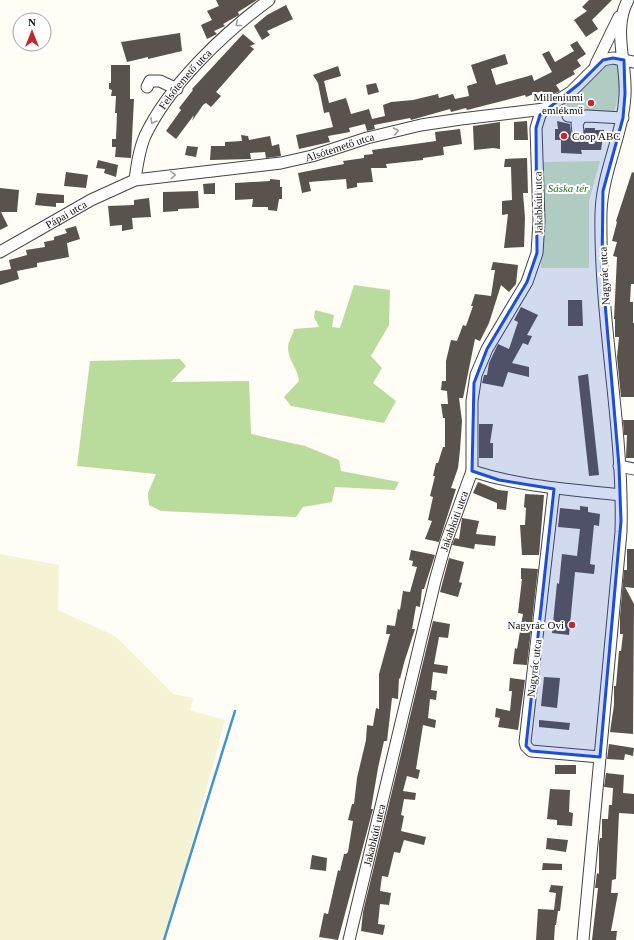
<svg xmlns="http://www.w3.org/2000/svg" width="634" height="940" font-family="'Times New Roman',serif">
<rect width="100%" height="100%" fill="#fffdf5"/>
<polygon fill="#f6f3d4" points="0,554 59,565 58,610 115,636 173,694 193,698 190,710 225,720 166,940 0,940"/>
<g fill="#d5ebbd">
<path d="M 613,63 L 619,67 C 622,81 618,99 614,112 L 567,111 L 564,109 L 564,103 L 603,65 Z"/>
<polygon points="600,161 589,201 589,268 541,268 544,162"/>
</g>
<g fill="#b9dc9c">
<path d="M 354,285 L 390,290 L 389,325 L 371,356 L 382,368 L 373,383 L 396,401 L 384,423 L 291,406 L 284,397 L 299,381 C 298,369 288,360 288,348 C 288,342 293,335 294,329 L 319,327 L 314,317 L 315,310 L 334,315 L 332,327 L 340,328 Z"/>
<polygon points="180,359 186,366 171,382 249,381 251,434 305,446 339,460 341,471 399,482 395,490 335,487 332,502 303,507 296,517 161,511 149,505 148,493 156,474 77,466 90,361"/>
</g>
<g fill="none" stroke-linecap="round" stroke-linejoin="round">
<polyline stroke="#3f96cf" stroke-width="2.5" points="164,940 235,711"/>
</g>
<g fill="#5a524d">
<polygon points="216,0 257,0 238,12 239,15 223,24 225,26 214,31 217,34 207,39 201,25 212,20 207,11 219,6"/>
<polygon points="589,0 612,0 592,20 598,29 586,37 574,20 587,11 582,7"/>
<polygon points="286,5 293,19 267,31 270,35 262,40 254,26 267,15"/>
<polygon points="180,33 182,51 148,59 148,57 127,62 121,42"/>
<polygon points="243,34 255,44 250,46 254,49 216,92 221,96 211,107 206,103 203,105 192,121 194,115 176,139 166,131 181,110 179,108 193,90 192,89"/>
<polygon points="577,41 586,54 577,60 581,66 573,71 575,74 556,85 560,91 546,98 542,91 526,97 525,95 467,110 466,108 451,112 450,109 411,120 410,118 374,125 375,129 367,131 365,124 349,128 350,132 328,136 330,142 299,149 296,135 333,127 329,112 324,113 318,83 313,75 338,66 341,76 324,81 329,103 346,98 351,114 369,109 372,119 385,116 383,105 391,102 413,100 438,94 439,98 453,94 455,99 469,96 467,86 477,83 471,65 505,54 508,64 491,69 496,85 532,75 534,81 552,72 542,54 549,51 555,62 574,51 570,45"/>
<polygon points="111,65 130,65 130,99 134,99 131,158 115,157 116,147 112,147 112,139 116,139 117,113 115,113 116,96 111,96 112,90 109,89 109,83 111,83"/>
<polygon points="376,83 379,92 368,95 366,85"/>
<polygon points="527,121 528,140 514,140 514,122"/>
<polygon points="557,121 570,124 571,133 576,139 582,137 585,128 595,128 595,130 604,130 601,150 581,150 582,154 561,153 561,140 555,140 555,129 558,129"/>
<polygon points="500,122 500,149 493,148 474,150 473,126"/>
<polygon points="460,129 462,144 443,147 444,155 423,158 423,160 386,164 387,168 371,168 373,182 357,183 357,187 347,189 346,179 309,182 311,191 302,193 298,173 344,164 343,161 364,158 364,155 373,154 372,150 436,141 435,132"/>
<polygon points="241,135 248,136 249,140 270,136 272,146 279,144 281,156 266,158 265,152 250,153 251,159 210,160 211,146 225,146 225,142 242,141"/>
<polygon points="187,146 198,147 196,157 185,155"/>
<polygon points="527,158 528,193 523,193 525,218 524,247 504,248 508,214 502,215 502,201 512,200 511,167 504,167 505,159"/>
<polygon points="98,160 118,165 116,177 104,173 105,169 96,168"/>
<polygon points="66,172 88,175 86,188 64,186"/>
<polygon points="632,172 634,173 634,284 631,284 630,302 633,302 633,323 634,323 634,397 621,397 617,357 619,337 615,337 615,319 614,319 617,257 613,256 617,242 612,241 617,222 616,221"/>
<polygon points="270,179 280,180 280,187 282,187 282,199 279,199 277,211 268,210 268,207 252,207 253,199 235,200 235,183 270,181"/>
<polygon points="215,183 215,194 204,194 203,184"/>
<polygon points="0,188 19,190 17,212 1,212 8,226 0,230"/>
<polygon points="198,191 199,208 178,209 178,211 163,212 163,192"/>
<polygon points="37,193 64,195 64,203 56,203 56,207 35,205"/>
<polygon points="149,198 151,217 132,218 133,229 122,231 122,225 110,226 108,206 134,205 134,200"/>
<polygon points="76,226 80,239 67,243 69,257 37,263 37,267 17,271 19,279 0,285 0,271 11,269 9,260 27,255 26,250 45,247 44,242 54,240 54,237 67,233 65,229"/>
<polygon points="493,262 518,265 516,284 509,292 501,285 489,323 480,341 475,339 463,398 459,398 462,421 460,450 458,468 451,488 456,489 439,542 425,539 432,521 428,520 433,497 430,496 435,476 433,476 436,463 438,463 443,447 445,447 445,418 443,418 441,404 448,404 447,391 441,390 442,381 446,381 446,361 451,340 457,341 463,325 466,326 473,306 471,306 475,294 491,296 495,270 491,270"/>
<polygon points="568,300 582,300 583,326 568,326"/>
<polygon points="521,307 538,315 527,335 532,336 528,345 523,343 512,363 529,367 529,377 508,372 503,387 482,383 484,375 487,375 489,363 498,344 509,349 518,322 514,320"/>
<polygon points="588,374 599,475 589,476 578,376"/>
<polygon points="623,420 634,420 634,458 626,458 627,435 624,435"/>
<polygon points="479,424 493,424 490,443 493,443 493,458 479,458"/>
<polygon points="478,482 498,490 508,491 506,510 497,509 497,503 473,493"/>
<polygon points="525,494 544,495 539,555 522,555 520,525 525,525 526,508 524,507"/>
<polygon points="580,506 588,507 588,512 600,514 599,526 594,525 590,564 595,565 594,574 575,572 569,635 552,633 557,583 559,584 562,554 577,556 580,529 558,527 560,508 580,510"/>
<polygon points="462,518 479,521 476,534 496,536 495,546 475,544 474,549 452,545 455,538 459,539"/>
<polygon points="627,549 634,549 634,588 625,587 634,604 633,734 610,732 614,705 614,686 616,686 619,651 621,651 623,634 620,634 620,616 624,570 627,570"/>
<polygon points="411,550 435,555 424,589 422,589 420,607 416,606 412,629 415,629 404,663 400,679 399,678 398,699 392,698 387,741 384,741 378,768 371,809 373,809 338,940 319,937 324,913 328,914 338,870 340,871 344,854 346,854 348,852 353,821 348,820 352,804 354,804 357,778 366,740 367,725 373,726 376,708 379,709 379,674 390,634 386,634 387,625 395,626 398,609 400,610 403,591 410,592 417,567 412,566 413,561 409,560"/>
<polygon points="449,558 464,562 459,582 462,583 458,597 440,592"/>
<polygon points="521,568 538,569 527,665 513,664 515,648 517,649 523,614 518,613 522,579 521,579"/>
<polygon points="433,621 450,624 448,638 439,637 434,664 448,666 447,674 433,672 431,690 437,691 436,700 430,699 428,718 436,720 435,728 423,725 416,769 420,770 418,779 407,776 403,791 416,793 415,800 404,799 401,815 404,816 401,831 426,837 424,845 404,840 400,853 394,852 388,877 382,876 380,891 391,893 389,905 380,904 378,924 385,925 383,935 361,931 363,912"/>
<polygon points="544,677 560,678 557,708 541,706"/>
<polygon points="510,678 525,680 518,730 498,727 500,718 495,717 496,708 510,711 512,691 509,691"/>
<polygon points="539,720 570,723 569,730 539,727"/>
<polygon points="609,744 634,748 633,756 625,754 624,760 607,759"/>
<rect x="555" y="765" width="21" height="9"/>
<polygon points="606,773 624,775 623,793 634,794 634,814 619,813 616,879 612,880 611,893 618,893 611,931 617,931 616,940 592,940 598,888 595,888 597,873 599,874 599,842 600,838 602,838 602,819 608,819 609,805 612,805 613,788 604,787"/>
<polygon points="550,789 570,790 569,812 573,813 572,826 557,825 557,820 547,819"/>
<polygon points="547,838 568,840 566,852 546,849"/>
<polygon points="312,855 327,858 326,871 310,869"/>
<polygon points="543,863 562,864 562,870 542,870"/>
<polygon points="551,885 563,886 560,911 558,911 556,925 555,925 554,940 536,940 538,909 556,910 554,910 556,893 549,892"/>
</g>
<g fill="none" stroke-linecap="round" stroke-linejoin="round">
<defs>
<g id="minor">
<polyline points="596,64 619,17"/>
<polyline points="147,87 150,81 160,81 177,89"/>
<polyline points="568,116 581,117"/>
<polyline points="578,132 577,124 581,117 587,116 623,118"/>
<path id="s1" d="M 135,180 C 137,165 139,150 145,136 C 169,85 224,33 269,0"/>
<path id="s2" d="M 0,252 L 91,200 L 135,180 L 281,163 L 312,156 L 367,138 L 421,125 L 461,119 L 544,109"/>
<polyline points="619,466 634,469"/>
<path d="M 472,471 C 522,487 568,489 620,495"/>
<polyline points="554,489 525,742 526,746 531,751 600,757"/>
<path id="s3" d="M 349,940 L 435,581 L 446,542 L 472,471 L 472,401 L 476,375 L 487,349 L 527,282 L 537,253 L 539,221 L 536,128 L 540,115 L 544,109 L 571,92 L 603,60 L 613,58 L 634,62"/>
<path d="M 583,940 L 621,532 C 624,425 599,320 601,213 C 602,172 623,135 625,95 C 627,63 612,30 628,0"/>
</g>
</defs>
<use href="#minor" stroke="#444" stroke-width="13"/>
<use href="#minor" stroke="#fff" stroke-width="11"/>
</g>
<defs><path id="oneway-chevron" d="M-2-3.5L2.5 0L-2 3.5" fill="none" stroke-width="1.6" stroke-linecap="round" stroke-linejoin="round"/></defs>
<g stroke="#a0a0a0">
<use href="#oneway-chevron" transform="translate(238 24) rotate(141)"/>
<use href="#oneway-chevron" transform="translate(153 121) rotate(120)"/>
<use href="#oneway-chevron" transform="translate(396 131) rotate(-13)"/>
<use href="#oneway-chevron" transform="translate(173 175) rotate(-3)"/>
</g>
<path fill="#1d4ed8" fill-opacity="0.2" stroke="#1d4ed8" stroke-width="3" stroke-linejoin="round" d="M 613,58 L 624,60 L 625,94 L 623,118 L 603,191 L 602,268 L 619,466 L 621,521 L 600,757 L 531,751 L 526,746 L 554,489 L 499,480 L 472,471 L 474,383 L 487,349 L 527,282 L 537,253 L 536,128 L 540,115 L 579,84 L 603,60 Z"/>
<g fill="#c4262e" stroke="#fff" stroke-width="1.5">
<circle cx="591" cy="103" r="4"/>
<circle cx="564" cy="136" r="4"/>
<circle cx="572" cy="625" r="4"/>
</g>
<g text-anchor="middle" stroke-width="4" stroke-linejoin="round" paint-order="stroke">
<g font-size="11" fill="#111" stroke="#fff">
<text dy="4" stroke="none"><textPath href="#s1" startOffset="115">Felsőtemető utca</textPath></text>
<text dy="4" stroke="none"><textPath href="#s2" startOffset="361">Alsótemető utca</textPath></text>
<text transform="translate(538 203) rotate(-91)" y="4">Jakabkúti utca</text>
<text dy="4" stroke="none"><textPath href="#s2" startOffset="76">Pápai utca</textPath></text>
<text transform="translate(604 276) rotate(-93)" y="4">Nagyrác utca</text>
<text dy="4" stroke="none"><textPath href="#s3" startOffset="432">Jakabkúti utca</textPath></text>
<text transform="translate(534 668) rotate(-83)" y="4">Nagyrác utca</text>
<text dy="4" stroke="none"><textPath href="#s3" startOffset="108">Jakabkúti utca</textPath></text>
</g>
<g font-size="11" fill="#111" stroke="#fff" text-anchor="end">
<text x="583" y="101">Milleniumi<tspan x="583" dy="13">emlékmű</tspan></text>
<text x="572" y="140" text-anchor="start">Coop ABC</text>
<text x="564" y="629">Nagyrác Ovi</text>
</g>
<g font-size="11" font-style="italic" fill="#2f6b1f" stroke="#fff">
<text x="568" y="192">Sáska tér</text>
</g>
</g>
<g transform="translate(32 32)"><circle r="19" fill="#ffffff" stroke="#a0a0a0"/>
<path d="M0-3L7 15L0 10L-7 15Z" fill="#c4262e"/>
<text y="-6" font-size="11" font-weight="bold" text-anchor="middle" fill="#111111">N</text>
</g>
</svg>
